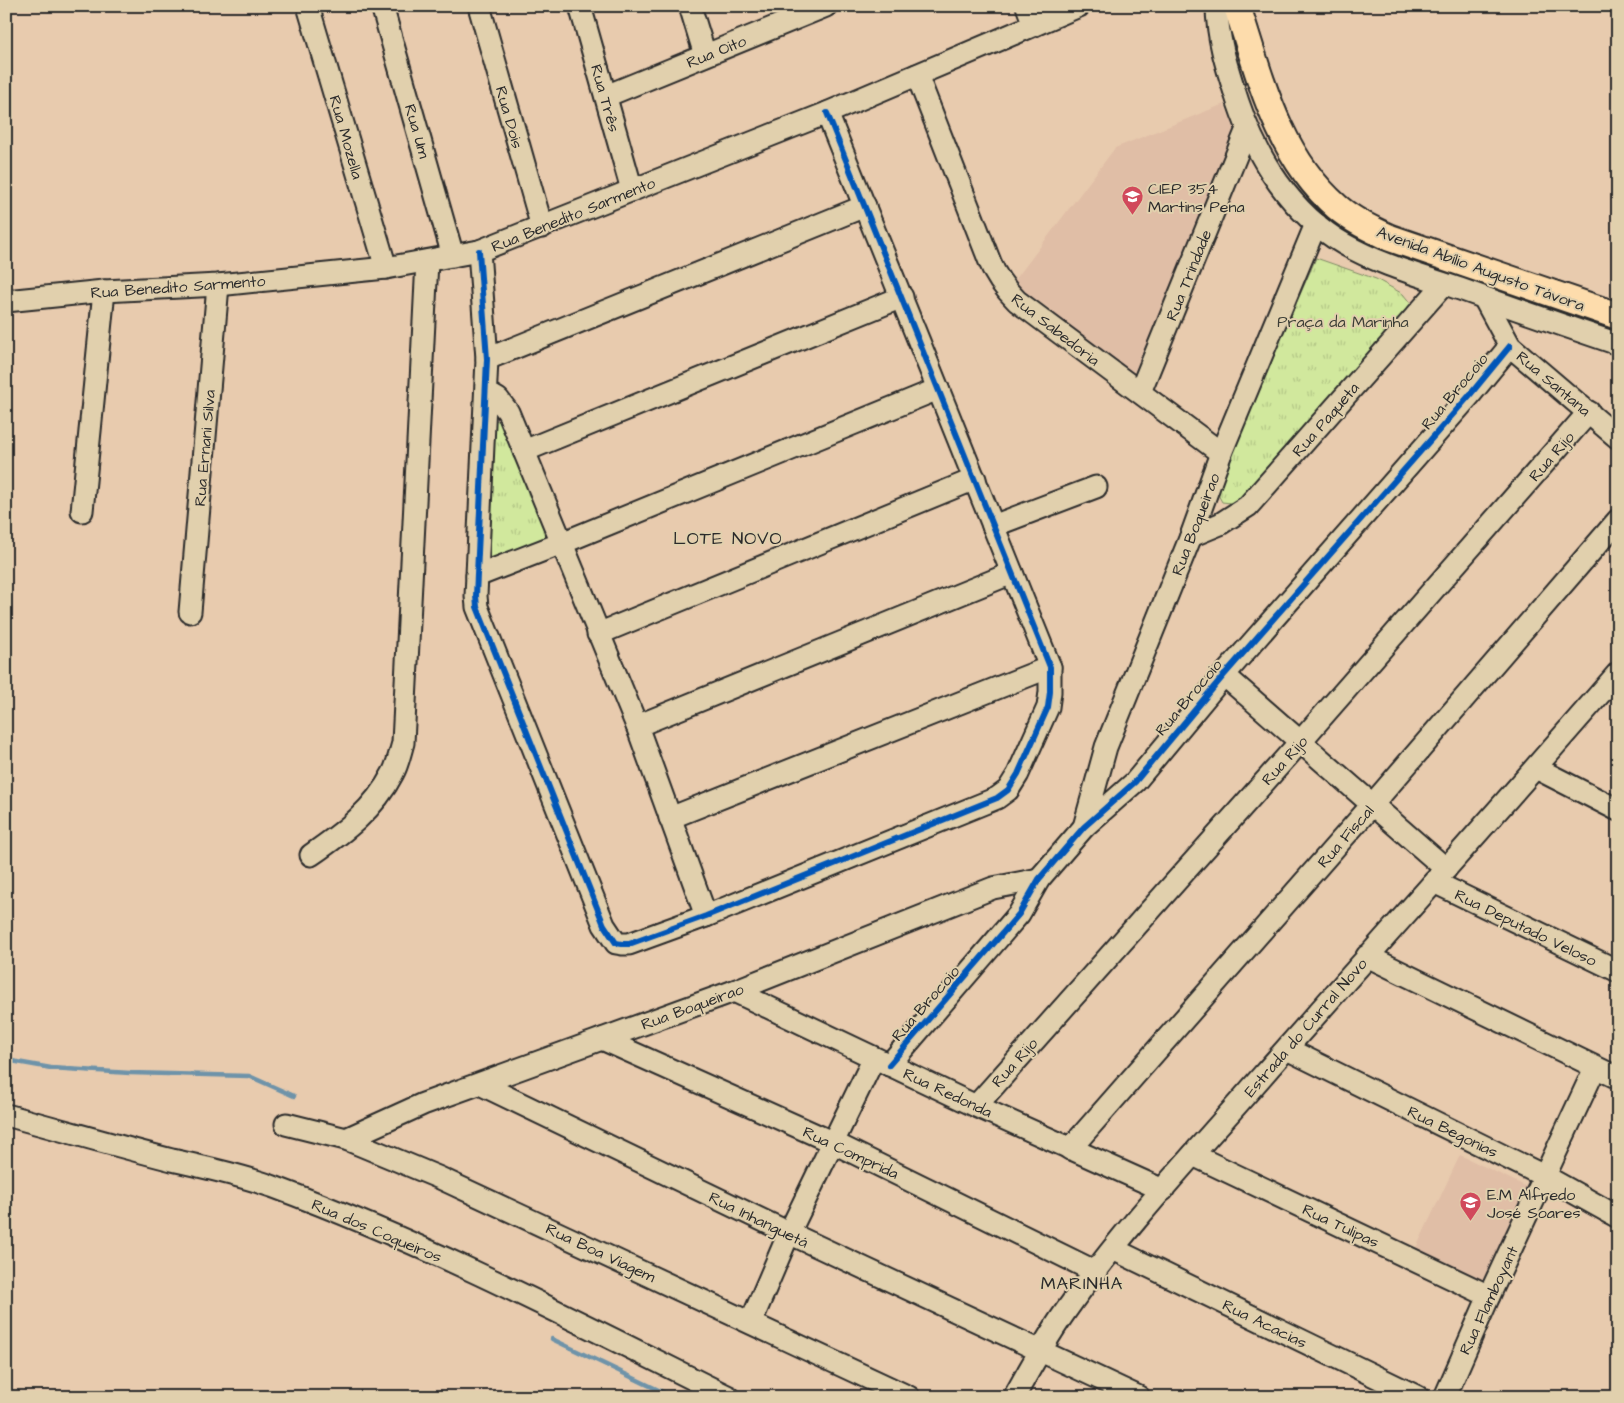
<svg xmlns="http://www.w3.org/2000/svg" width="1624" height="1403" font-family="'Architects Daughter',sans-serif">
<defs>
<pattern id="grass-tufts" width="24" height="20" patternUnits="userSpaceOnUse" patternTransform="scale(1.25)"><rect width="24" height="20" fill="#d1e89d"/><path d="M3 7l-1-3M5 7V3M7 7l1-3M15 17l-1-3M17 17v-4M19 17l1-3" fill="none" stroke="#b4c787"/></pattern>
</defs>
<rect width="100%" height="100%" fill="#e8cbae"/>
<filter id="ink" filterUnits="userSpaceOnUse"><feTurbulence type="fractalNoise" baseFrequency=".02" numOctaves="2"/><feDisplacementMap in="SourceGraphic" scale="10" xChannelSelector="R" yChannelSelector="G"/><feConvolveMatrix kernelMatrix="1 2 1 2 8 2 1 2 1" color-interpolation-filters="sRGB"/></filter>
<g filter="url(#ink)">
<g fill="#e0bea6">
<polygon points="1224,104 1235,129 1138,370 1128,373 1061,323 1049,308 1012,284 1115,148"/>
<polygon points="1460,1155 1525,1186 1528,1192 1487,1279 1483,1281 1416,1248"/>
</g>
<g fill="url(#grass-tufts)" stroke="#7e8a64">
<polygon points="1316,258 1376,279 1403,294 1411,304 1406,327 1240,504 1222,502 1215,489"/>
<polygon points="495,420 501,422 548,536 547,539 488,563"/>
</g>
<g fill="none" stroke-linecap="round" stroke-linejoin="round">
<g stroke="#6e93a9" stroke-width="4.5">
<polyline points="6,1060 51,1068 130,1073 249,1076 294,1096"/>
<polyline points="552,1339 673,1397"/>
</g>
<defs>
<g id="minor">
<polyline points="308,6 386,268"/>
<polyline points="382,6 453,256"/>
<polyline points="479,6 542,227"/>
<polyline points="580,6 632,190"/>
<polyline points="690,6 705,55"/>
<polyline points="1027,6 1034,25"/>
<path d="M 1217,6 C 1217,39 1228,71 1238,102 C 1257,159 1291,213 1344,244 C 1380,265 1422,276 1460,289 C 1513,308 1565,326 1618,344"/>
<path d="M 917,75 L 990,262 C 996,278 1005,289 1017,301 L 1221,453"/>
<polyline points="606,96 826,6"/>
<polyline points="479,251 487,359 476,596 477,607 604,925 616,943 622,944 629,944 706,916 997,798 1008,790 1018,774 1048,707 1050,692 1050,667 827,113"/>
<polyline points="1484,298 1510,346 1618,438"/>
<polyline points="6,301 104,291 218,285 386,268 479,251 827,113 1079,6"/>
<polyline points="487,359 865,206"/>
<polyline points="486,392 498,399 508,412 637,726 706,916"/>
<polyline points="1140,392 1247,129"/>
<polyline points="524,451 902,297"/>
<polyline points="82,511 104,291"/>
<polyline points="993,526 1096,487"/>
<polyline points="1191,536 1220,524 1248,506 1444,284"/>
<polyline points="477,576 562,543 938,389"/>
<polyline points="190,612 218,285"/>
<polyline points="598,634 975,479"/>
<polyline points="1224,675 1446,869"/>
<polyline points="637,726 1012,573"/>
<polyline points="1536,768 1618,810"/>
<polyline points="670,818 1050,667"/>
<polyline points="1084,827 1106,747 1191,536 1221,453 1316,224"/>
<path d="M 311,855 C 344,832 374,810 393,773 C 398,764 400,753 403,743 L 427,261"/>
<polyline points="1434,882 1618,971"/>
<polyline points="1367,956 1618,1078"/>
<polyline points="734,991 976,1106 1163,1190"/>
<polyline points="602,1039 834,1143 1096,1272"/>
<polyline points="1287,1049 1546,1177 1618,1217"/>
<polyline points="889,1065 1019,914 1039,879 1084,827 1135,782 1224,675 1469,396 1510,346"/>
<polyline points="480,1084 789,1233 1139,1397"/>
<polyline points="976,1106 1300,742 1589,412"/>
<path d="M 6,1115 C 62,1130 117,1146 172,1160 C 207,1168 241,1175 274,1187 C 431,1245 580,1323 729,1397"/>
<polyline points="286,1124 346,1139 440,1178 909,1397"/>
<polyline points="346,1139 423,1104 734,991 993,888 1039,879"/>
<polyline points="1070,1149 1372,805 1618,520"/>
<polyline points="1193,1155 1489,1296"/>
<polyline points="1113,1249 1418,1397"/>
<polyline points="751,1322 789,1233 874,1058"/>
<path d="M 1014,1397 C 1030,1368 1046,1339 1065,1312 C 1124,1228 1196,1152 1263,1075 C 1381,941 1501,808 1618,673"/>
<polyline points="1445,1397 1489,1296 1595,1068"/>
</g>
<path id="major" d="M 1237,6 C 1260,77 1278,156 1337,207 C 1352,220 1371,229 1390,238 L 1618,316"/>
</defs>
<use href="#minor" stroke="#2b2b2b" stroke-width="25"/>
<use href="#major" stroke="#2b2b2b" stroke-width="30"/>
<use href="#minor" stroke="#e1d0ad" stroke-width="21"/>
<use href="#major" stroke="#fddcac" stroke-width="26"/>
<defs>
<g id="cycleway">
<polyline points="479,251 487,359 476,596 477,607 604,925 616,943 622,944 629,944 706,916 997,798 1008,790 1018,774 1048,707 1050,692 1050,667 827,113"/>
<polyline points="889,1065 1019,914 1039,879 1084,827 1135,782 1224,675 1469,396 1510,346"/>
</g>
</defs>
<use href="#cycleway" stroke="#e1d0ad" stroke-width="9"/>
<use href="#cycleway" stroke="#0057b8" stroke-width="6"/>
</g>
</g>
<defs>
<symbol id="school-pin" viewBox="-11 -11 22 30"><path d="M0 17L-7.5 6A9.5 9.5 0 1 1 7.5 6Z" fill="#d1495b" stroke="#e1d0ad"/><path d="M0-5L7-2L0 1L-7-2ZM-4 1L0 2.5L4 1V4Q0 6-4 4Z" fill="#fff"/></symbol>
</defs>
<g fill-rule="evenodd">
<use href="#school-pin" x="1120" y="184" width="25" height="34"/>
<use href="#school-pin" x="1458" y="1190" width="25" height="34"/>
</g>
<g text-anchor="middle" stroke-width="4" stroke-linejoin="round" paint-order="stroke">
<g font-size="16" fill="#2b2b2b" stroke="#e1d0ad">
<text transform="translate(716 51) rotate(-22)" y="6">Rua Oito</text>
<text transform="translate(606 98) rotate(74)" y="6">Rua Três</text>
<text transform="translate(510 117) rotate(74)" y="6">Rua Dois</text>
<text transform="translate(418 131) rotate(74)" y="6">Rua Um</text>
<text transform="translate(347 137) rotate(74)" y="6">Rua Mozella</text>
<text transform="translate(573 214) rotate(-22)" y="6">Rua Benedito Sarmento</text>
<text transform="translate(1481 268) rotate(20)" y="6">Avenida Abílio Augusto Távora</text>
<text transform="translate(1188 275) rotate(-68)" y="6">Rua Trindade</text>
<text transform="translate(178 286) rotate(-4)" y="6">Rua Benedito Sarmento</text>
<text transform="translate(1056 329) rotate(38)" y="6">Rua Sabedoria</text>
<text transform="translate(1554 383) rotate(40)" y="6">Rua Santana</text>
<text transform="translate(1454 391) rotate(-50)" y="6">Rua Brocoio</text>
<text transform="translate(1325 419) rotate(-49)" y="6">Rua Paqueta</text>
<text transform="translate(204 448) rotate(-85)" y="6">Rua Ernani Silva</text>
<text transform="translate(1551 456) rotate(-49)" y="6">Rua Rijo</text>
<text transform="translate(1195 524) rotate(-69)" y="6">Rua Boqueirao</text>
<text transform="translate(1188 697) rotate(-50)" y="6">Rua Brocoio</text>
<text transform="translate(1284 760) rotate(-48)" y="6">Rua Rijo</text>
<text transform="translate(1345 836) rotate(-49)" y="6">Rua Fiscal</text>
<text transform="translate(1526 927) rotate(26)" y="6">Rua Deputado Veloso</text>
<text transform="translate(925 1003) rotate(-49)" y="6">Rua Brocoio</text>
<text transform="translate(692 1006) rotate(-20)" y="6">Rua Boqueirao</text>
<text transform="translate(1305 1027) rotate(-49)" y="6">Estrada do Curral Novo</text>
<text transform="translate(1014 1062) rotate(-48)" y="6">Rua Rijo</text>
<text transform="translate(948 1092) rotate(25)" y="6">Rua Redonda</text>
<text transform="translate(1453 1131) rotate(26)" y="6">Rua Begonias</text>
<text transform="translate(851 1152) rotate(25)" y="6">Rua Comprida</text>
<text transform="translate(759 1219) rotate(26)" y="6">Rua Inhanguetá</text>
<text transform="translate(1341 1225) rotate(25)" y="6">Rua Tulipas</text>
<text transform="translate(377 1230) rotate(23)" y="6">Rua dos Coqueiros</text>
<text transform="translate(601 1252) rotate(25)" y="6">Rua Boa Viagem</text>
<text transform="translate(1488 1300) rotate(-65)" y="6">Rua Flamboyant</text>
<text transform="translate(1265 1323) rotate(26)" y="6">Rua Acacias</text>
</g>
<g font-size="16" fill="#2b2b2b" stroke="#e1d0ad" text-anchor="start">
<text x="1148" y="194">CIEP 354<tspan x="1148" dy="18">Martins Pena</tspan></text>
<text x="1487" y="1200">E.M Alfredo<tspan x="1487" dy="18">José Soares</tspan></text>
</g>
<g font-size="16" fill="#3c3e36" stroke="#e1d0ad">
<text x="1343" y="327">Praça da Marinha</text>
</g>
<g font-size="18" letter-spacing="1" fill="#2b2b2b" stroke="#e1d0ad">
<text x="728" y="544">LOTE NOVO</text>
<text x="1082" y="1289">MARINHA</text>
</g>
</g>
<rect width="1624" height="1403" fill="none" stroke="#e1d0ad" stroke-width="25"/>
<rect x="12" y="12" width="1599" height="1378" fill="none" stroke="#2b2b2b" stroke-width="2" filter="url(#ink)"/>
</svg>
